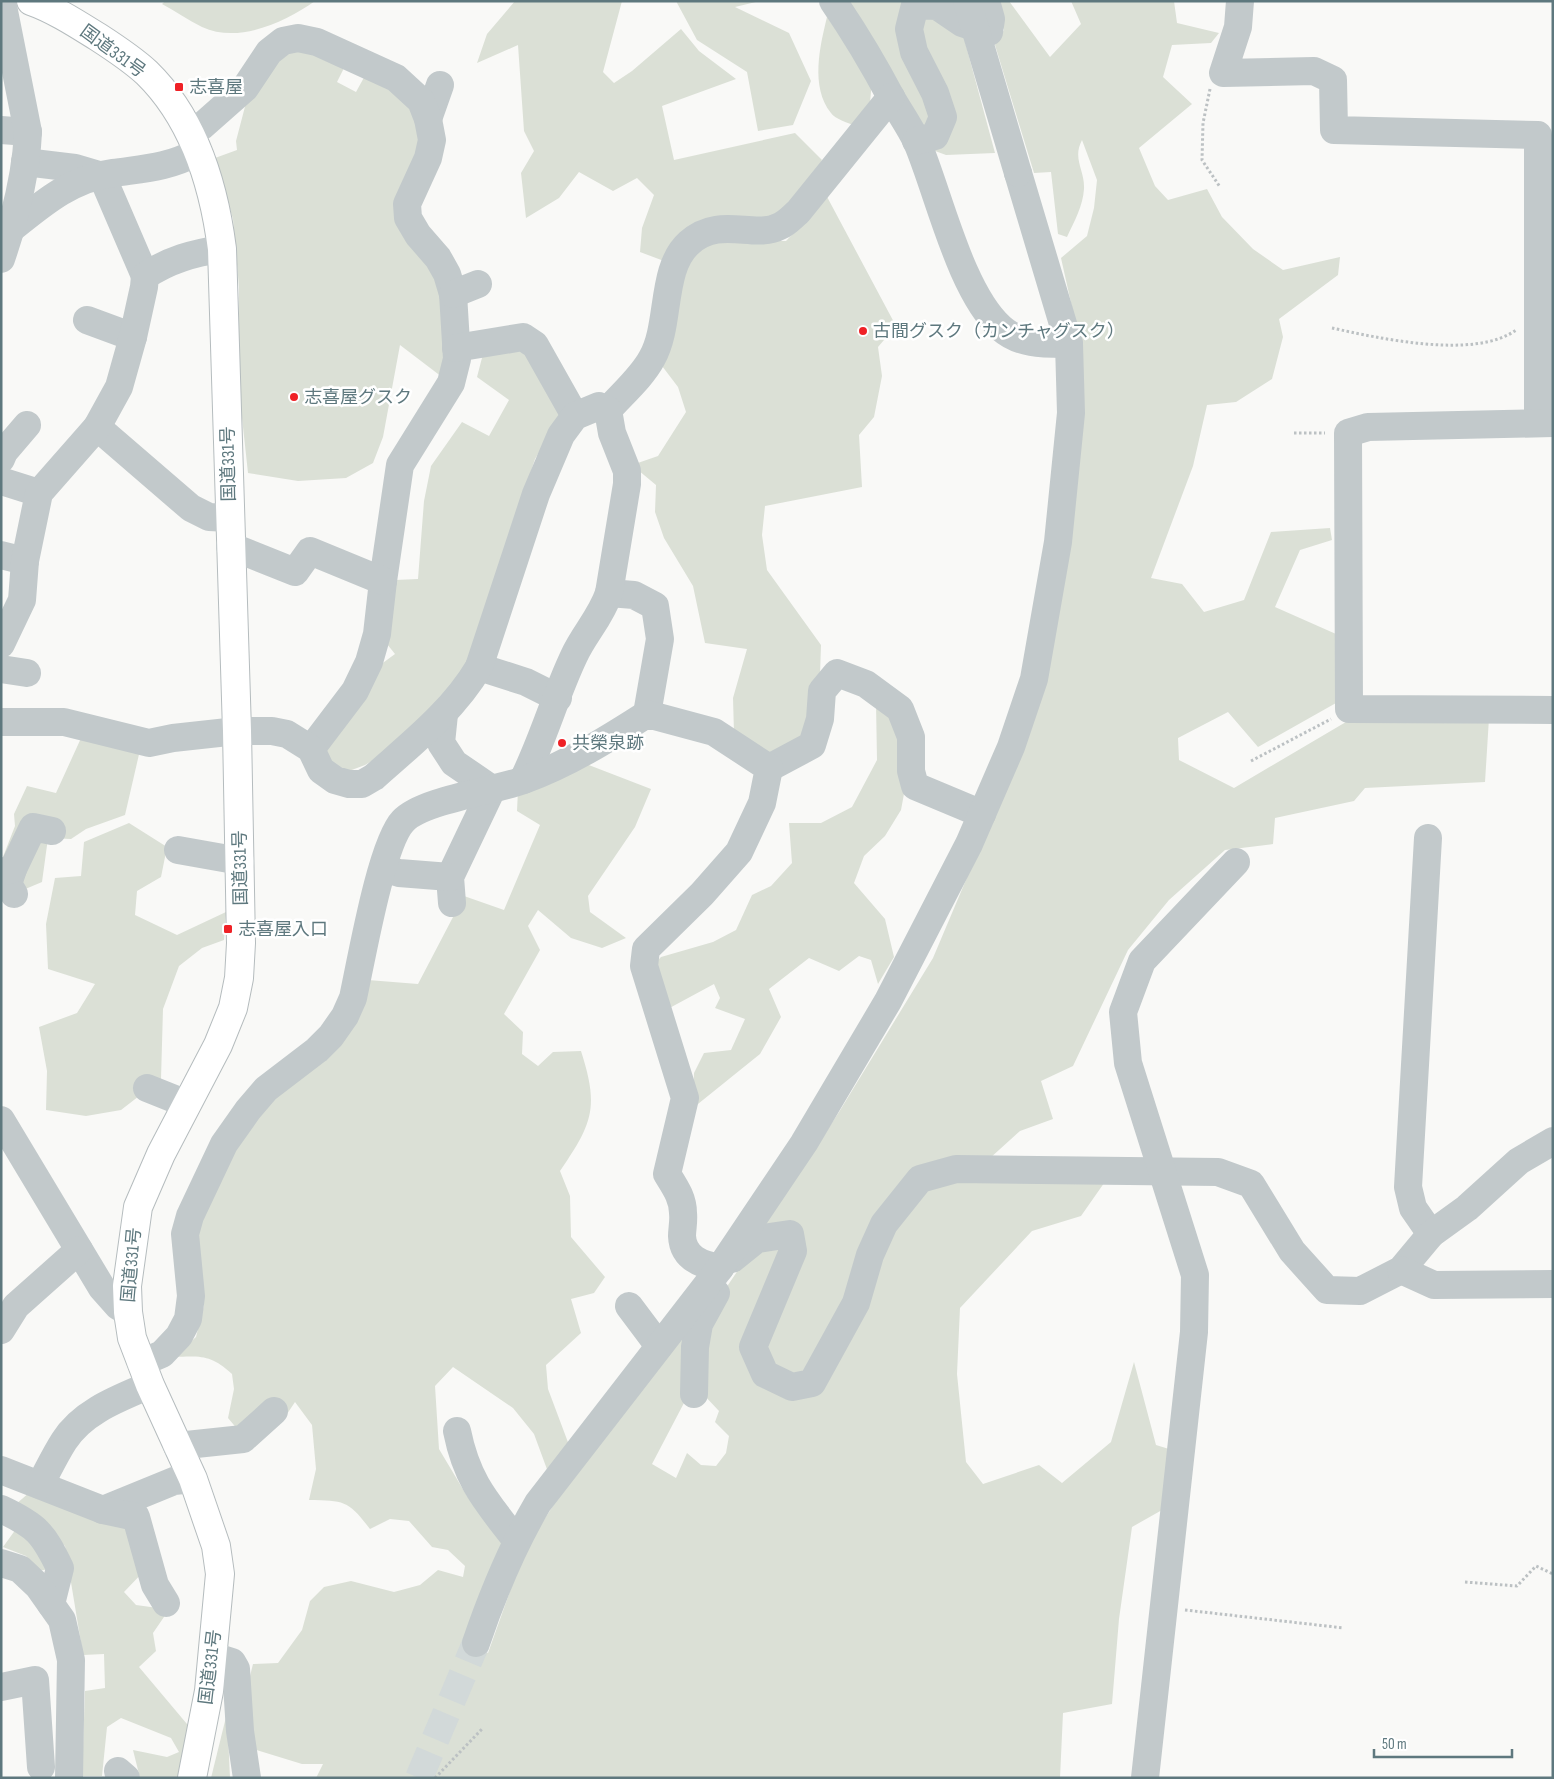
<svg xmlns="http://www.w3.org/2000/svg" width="1554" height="1779" font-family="'Sofia Sans Condensed','Noto Sans JP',sans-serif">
<rect width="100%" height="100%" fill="#f9f9f7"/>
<g fill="#dbe0d6">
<path d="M 165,1 L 315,1 C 285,22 239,44 202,27 C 188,20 175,11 162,4 Z"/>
<polygon points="515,1 622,1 603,72 614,83 632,71 681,29 699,51 736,79 662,106 674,160 795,133 822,160 807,187 775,218 664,261 640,252 642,228 654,195 637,178 613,191 579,172 559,198 526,218 521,173 534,151 524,131 518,45 477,63 487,34"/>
<polygon points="676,1 760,1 735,7 789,33 811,81 793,125 758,131 747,72 697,40"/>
<polygon points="845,1 954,1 995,153 946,155 927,148"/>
<path d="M 994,1 L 1009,1 L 1050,57 L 1081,24 L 1071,1 L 1174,1 L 1177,23 L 1219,33 L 1211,43 L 1172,45 L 1163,77 L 1192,104 L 1139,148 L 1155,186 L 1168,200 L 1207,189 L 1222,217 L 1253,249 L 1283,270 L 1340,257 L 1338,275 L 1279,319 L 1283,337 L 1272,379 L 1236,402 L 1207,405 L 1193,466 L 1151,578 L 1182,584 L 1204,612 L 1244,600 L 1271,532 L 1330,528 L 1332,540 L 1300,550 L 1275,607 L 1336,634 L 1336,703 L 1258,747 L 1228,712 L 1178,738 L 1179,760 L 1234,788 L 1351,719 L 1489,718 L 1485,782 L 1365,788 L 1354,801 L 1275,818 L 1273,844 L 1225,850 L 1169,900 L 1128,950 L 1073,1066 L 1041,1081 L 1053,1119 L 1020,1131 L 989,1159 L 909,1176 L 848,1300 L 808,1375 L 789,1379 L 771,1366 L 760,1343 L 801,1249 L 764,1226 L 839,1112 L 933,958 L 1023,745 L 1082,352 L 1061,258 L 1087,236 L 1094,208 L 1097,180 L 1082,140 C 1072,159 1085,170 1084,189 C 1083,206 1074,222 1067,237 L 1058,234 L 1051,172 L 1034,173 L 995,45 L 1004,30 Z"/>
<path d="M 827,17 L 872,80 L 870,103 L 855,126 C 849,123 835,119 831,113 C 810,87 820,46 827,17 Z"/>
<polygon points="292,48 346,64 337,82 356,92 367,72 415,108 420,134 415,159 397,203 441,281 446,351 442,377 400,345 383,437 373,463 346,478 298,481 248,473 239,390 239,287 233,219 215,158 237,150 236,141 247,99 275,55"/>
<polygon points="825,193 896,326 878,347 882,376 874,417 859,435 862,487 765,506 762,535 767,570 821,645 820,675 804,738 773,755 734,733 733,698 747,649 705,643 693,586 664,538 655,512 656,485 632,465 658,456 686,412 678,387 659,362 680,276 695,247 714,237 757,241 786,241 802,224"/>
<polygon points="528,349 563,412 535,459 465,669 444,701 387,752 365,765 349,771 339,768 326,756 325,747 376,668 395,654 387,644 395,580 418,579 424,501 431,466 462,422 489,436 509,400 477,377 483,354"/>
<polygon points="876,703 894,712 906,783 901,810 885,836 864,856 854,883 885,919 894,957 878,984 871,960 859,956 839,971 809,958 769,989 781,1017 760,1054 693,1108 694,1073 704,1053 731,1050 745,1019 715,1008 720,998 714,984 664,1011 652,966 661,957 713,942 736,930 752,895 771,886 792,863 789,823 821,823 852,807 877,760"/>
<polygon points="82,736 140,750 125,815 86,829 71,839 48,838 42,882 23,890 1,862 15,826 14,814 27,786 56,793"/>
<path d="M 581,762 L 651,789 L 635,827 L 588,896 L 590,912 L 626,938 L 602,948 L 571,938 L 538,910 L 528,926 L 540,950 L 504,1014 L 523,1032 L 522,1054 L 538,1066 L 553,1052 L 581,1051 C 599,1107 593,1123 560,1171 L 570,1196 L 571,1237 L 605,1277 L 594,1293 L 571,1299 L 581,1333 L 546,1365 L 548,1389 L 569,1445 L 548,1472 L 534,1434 L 513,1408 L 453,1367 L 435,1386 L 439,1449 L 467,1496 L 504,1546 L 464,1644 L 488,1653 L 525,1549 L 588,1452 L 691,1323 L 685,1401 L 652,1464 L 676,1478 L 687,1453 L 701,1465 L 716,1466 L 726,1453 L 729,1436 L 715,1422 L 719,1411 L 703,1394 L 706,1328 L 728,1285 L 749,1254 L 782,1242 L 746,1344 L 814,1391 L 879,1256 L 924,1186 L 958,1174 L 1109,1176 L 1081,1216 L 1032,1231 L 960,1308 L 957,1374 L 966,1462 L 983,1484 L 1039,1465 L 1062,1483 L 1111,1442 L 1134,1362 L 1156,1445 L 1169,1449 L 1162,1510 L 1132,1527 L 1119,1619 L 1112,1704 L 1063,1713 L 1060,1778 L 316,1778 L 323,1764 L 302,1764 L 250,1748 L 249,1680 L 253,1664 L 278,1663 L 302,1630 L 310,1601 L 324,1587 L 351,1581 L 394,1592 L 420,1585 L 438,1570 L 463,1577 L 465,1566 L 448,1550 L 432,1547 L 409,1521 L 390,1519 L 370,1529 C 348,1500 345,1501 309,1500 L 316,1469 L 312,1425 L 295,1402 L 285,1417 L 249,1443 L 228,1418 L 234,1389 L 232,1374 C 211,1355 202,1356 174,1357 L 196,1337 L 204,1305 L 194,1236 L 239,1141 L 368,980 L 418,984 L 464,896 L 504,910 L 540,825 L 517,811 L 518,790 Z"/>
<polygon points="129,823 167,847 161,877 137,891 135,915 177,935 226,912 224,940 202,948 179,966 163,1009 161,1079 121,1110 86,1116 46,1110 47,1071 39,1027 77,1013 95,984 48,969 46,924 55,878 81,876 84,842"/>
<polygon points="30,1492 132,1521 145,1570 124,1592 136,1605 158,1608 166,1614 153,1633 156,1651 139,1667 192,1730 179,1778 140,1778 133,1750 167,1757 179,1752 171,1738 121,1718 107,1727 102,1776 82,1776 85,1691 105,1688 104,1654 83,1655 65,1546 36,1518 15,1505"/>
<polygon points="16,1529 35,1538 50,1569 38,1571 26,1556 3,1547"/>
<polygon points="227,1713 230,1778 211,1778"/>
</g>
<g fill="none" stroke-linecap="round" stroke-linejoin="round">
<polyline stroke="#d2d9d9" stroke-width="28" stroke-dasharray="28 14" stroke-linecap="butt" points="419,1778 476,1643"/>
<defs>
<path id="highway" d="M 31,1 C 54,9 77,24 98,37 C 115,48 132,59 147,73 C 194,119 214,186 222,249 L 237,731 L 241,943 L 239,978 L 233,1008 L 218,1045 L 161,1154 L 138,1207 L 127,1286 L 128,1312 L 132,1338 L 150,1385 L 193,1479 L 216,1546 L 220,1574 L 209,1691 L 192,1778"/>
</defs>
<use href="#highway" stroke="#b5bcbe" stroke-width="30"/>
<g stroke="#bcc1c3" stroke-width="3" stroke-dasharray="2.5 2.5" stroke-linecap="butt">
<polyline points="1210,89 1203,123 1202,160 1220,187"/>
<path d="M 1332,328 C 1378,338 1475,360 1516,330"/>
<polyline points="1294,433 1325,433"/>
<polyline points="1251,761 1331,719"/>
<polyline points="1465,1582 1517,1586 1536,1566 1553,1574"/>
<polyline points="1185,1610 1344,1628"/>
<polyline points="435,1778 482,1729"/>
</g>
<g stroke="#c2c9cb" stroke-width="28">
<path d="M 833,1 C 855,33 874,65 892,99 C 900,113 910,127 917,142 C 939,194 960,291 1001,328 C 1020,345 1045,344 1069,344"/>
<polyline points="1240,1 1238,27 1223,73 1314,71 1333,80 1334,130 1538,135 1538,423"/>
<polyline points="428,119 440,85"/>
<polyline points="1,130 28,132"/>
<polyline points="191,133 202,126 245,88 269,52 283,41 298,38 317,42 396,78 421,101 428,119 432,140 428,158 407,204 408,218 418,235 438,258 447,274 453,294 457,359 451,383 400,465 383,581 377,634 369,662 355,691 311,749"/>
<polyline points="916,141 935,136 943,117 935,93 914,52 909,29 915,5 937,6 962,23 989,32 991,19 986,1"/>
<polyline points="25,162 75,168 102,176 145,276"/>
<path d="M 11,229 C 42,204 72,178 113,173 C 148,168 166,168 198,152"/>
<path d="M 1,259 C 15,218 26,175 28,132 L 2,1"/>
<polyline points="453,294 478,284"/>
<polyline points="87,320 133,337"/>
<polyline points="456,348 523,337 535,345 575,416"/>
<path d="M 608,410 C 622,394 642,377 652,358 C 671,325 660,269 689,243 C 720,215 754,240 780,226 C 787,223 793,216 798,212 L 891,97"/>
<polyline points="1553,423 1368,427 1348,433 1349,709 1553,710"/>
<polyline points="97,427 191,508 209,517 229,518"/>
<polyline points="1,459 4,452 27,425"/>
<polyline points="1,481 39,493"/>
<polyline points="230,546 295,572 310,551 383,581"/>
<polyline points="1,555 25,561"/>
<polyline points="609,593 634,595 655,606 660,639 647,714"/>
<path d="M 1,644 L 22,600 L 25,561 L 39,493 L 97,427 L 119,387 L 133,337 L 144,287 L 145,276 C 169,260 193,253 222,249"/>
<polyline points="479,667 526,682 558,698"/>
<polyline points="1,669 27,673"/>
<polyline points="444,714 441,743 454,763 492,789 450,877 452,903"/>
<path d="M 1,722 L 64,722 L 149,743 L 173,738 L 237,731 L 272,731 L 287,734 L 311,749 L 321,770 L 335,780 L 349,784 L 362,784 L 374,777 C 412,743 453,711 479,667 L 536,494 L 561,435 L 575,416 L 599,406 L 608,410 L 612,433 L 627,471 L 627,484 L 609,593 C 601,617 584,634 574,656 C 555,696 543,740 523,780"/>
<polyline points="769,768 812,745 820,719 822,691 837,673 866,684 900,709 911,737 911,771 915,786 982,814"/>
<polyline points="1428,838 1408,1187 1413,1208 1431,1234"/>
<polyline points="178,850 240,861"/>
<polyline points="383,868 399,873 450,877"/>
<polyline points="13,869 8,884 14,894"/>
<polyline points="1,872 13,869 33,827 52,831"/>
<polyline points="147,1088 187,1104"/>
<polyline points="1,1120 102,1288 118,1306 128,1312"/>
<polyline points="732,1259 757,1239 790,1234 793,1251 753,1347 765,1374 792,1387 812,1383 856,1303 870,1255 884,1224 920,1179 956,1169 1218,1172 1251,1184 1292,1251 1327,1290 1360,1291 1401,1270 1431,1234 1467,1208 1519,1161 1553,1141"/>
<polyline points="1401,1270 1434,1285 1553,1284"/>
<polyline points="629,1306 659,1346"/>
<polyline points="1,1330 16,1306 79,1250"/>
<path d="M 141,1363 L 162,1354 L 179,1336 L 188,1319 L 191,1296 L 185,1234 L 190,1216 L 224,1144 L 248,1110 L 266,1089 L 317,1050 L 331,1036 L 345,1016 L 353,998 C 361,962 381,844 403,821 C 422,800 495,791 524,780 C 568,764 608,739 647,714 L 714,732 L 769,768 L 762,803 L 739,852 L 702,894 L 646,949 L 644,966 L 685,1098 L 667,1174 C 675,1187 683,1198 683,1213 C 684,1221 682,1229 682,1236 C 683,1258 702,1265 720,1268"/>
<polyline points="694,1394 695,1347 699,1324 716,1293"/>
<path d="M 457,1431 C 467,1481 486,1501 516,1540"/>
<polyline points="177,1446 243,1439 274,1411"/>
<polyline points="1,1470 103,1510 174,1481 193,1479"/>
<path d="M 40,1485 C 48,1470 55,1455 64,1441 C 83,1411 120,1398 150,1385"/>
<path d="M 1,1509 C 37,1526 43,1533 60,1568 L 51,1604"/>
<polyline points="103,1510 136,1517 155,1585 166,1603"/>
<polyline points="1,1563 20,1569 38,1586 62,1620 71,1660 69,1778"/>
<path d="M 476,1643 C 493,1593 511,1549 538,1503 L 720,1268 L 804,1143 L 888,1001 L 969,844 L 1011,747 L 1034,679 L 1058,542 L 1071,413 L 1069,344 L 1018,173"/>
<polyline points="213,1656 232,1662 236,1669 240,1731 247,1778"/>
<polyline points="1,1687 35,1680 41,1767"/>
<polyline points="118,1771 126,1778"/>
<polyline points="1145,1778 1194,1332 1195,1275 1128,1063 1123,1012 1142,961 1236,862"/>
</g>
<use href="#highway" stroke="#fff" stroke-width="28"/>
<polyline stroke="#c2c9cb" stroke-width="28" points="967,1 1018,173"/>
</g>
<g fill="#ef2126" stroke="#fff" stroke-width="2">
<rect x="174" y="82" width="10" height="10" rx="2.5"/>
<circle cx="863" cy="331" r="5"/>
<circle cx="294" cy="397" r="5"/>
<circle cx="562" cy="743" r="5"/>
<rect x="223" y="924" width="10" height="10" rx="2.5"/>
</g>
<g text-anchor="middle" stroke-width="5" stroke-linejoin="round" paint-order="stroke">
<g font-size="18" fill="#5e787e" stroke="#fff">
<text transform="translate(113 51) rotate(36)" y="6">国道331号</text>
<text transform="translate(228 464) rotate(-91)" y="6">国道331号</text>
<text transform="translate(240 868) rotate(-91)" y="6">国道331号</text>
<text transform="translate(131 1265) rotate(-85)" y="6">国道331号</text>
<text transform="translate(210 1667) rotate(-83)" y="6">国道331号</text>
</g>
<g font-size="18" fill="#5e787e" stroke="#fff" text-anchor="start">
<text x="189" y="93">志喜屋</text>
<text x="873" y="337">古間グスク（カンチャグスク）</text>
<text x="304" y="403">志喜屋グスク</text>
<text x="572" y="749">共榮泉跡</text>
<text x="238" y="935">志喜屋入口</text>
</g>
</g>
<rect width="1554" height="1779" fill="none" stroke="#5e787e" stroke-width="5"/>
<path d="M1374 1749v8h138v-8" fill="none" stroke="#5e787e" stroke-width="2.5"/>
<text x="1382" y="1749" font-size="15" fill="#5e787e" stroke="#ffffff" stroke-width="4" paint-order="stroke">50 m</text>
</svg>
